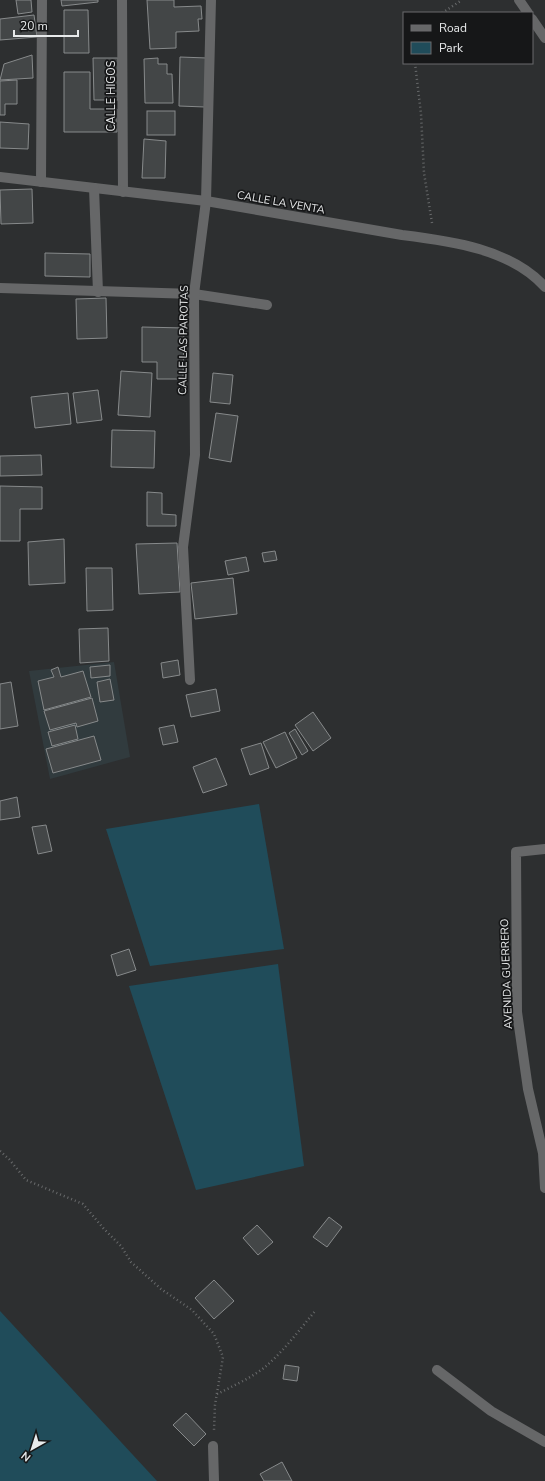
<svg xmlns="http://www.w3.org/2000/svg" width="545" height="1481" font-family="'Nunito Sans',sans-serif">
<rect width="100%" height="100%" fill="#2d2f30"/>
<polygon fill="#313b3e" points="114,662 130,757 50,779 29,671"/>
<g fill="#204c5a">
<polygon points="259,804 284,949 150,966 106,829"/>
<polygon points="278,964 304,1166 196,1190 129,986"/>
<polygon points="0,1311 157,1481 0,1481"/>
</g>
<g fill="#434647" stroke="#878a8b">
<polygon points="16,0 31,0 32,12 18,14"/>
<polygon points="61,0 98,0 98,2 62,6"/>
<polygon points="147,0 174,0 174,7 201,6 202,19 198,19 199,31 176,32 176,48 150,49"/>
<polygon points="64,10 88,10 89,53 64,53"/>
<polygon points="34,15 37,37 0,40 0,19"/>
<polygon points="32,55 33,78 0,80 4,64"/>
<polygon points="180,57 207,58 205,107 179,106"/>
<polygon points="93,58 118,58 118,100 94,100"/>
<polygon points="158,58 158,64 167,64 167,74 172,74 173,103 145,103 144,59"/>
<polygon points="64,72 90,72 90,109 117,109 117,132 64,132"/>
<polygon points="17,80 17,104 5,104 5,115 0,115 0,81"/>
<rect x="147" y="111" width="28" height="24"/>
<polygon points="0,122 29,124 28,149 0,148"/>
<polygon points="144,139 166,141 165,178 142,178"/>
<polygon points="32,189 33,223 1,224 0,190"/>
<polygon points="45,253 90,254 90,277 45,276"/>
<polygon points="106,298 107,338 77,339 76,299"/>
<polygon points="142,327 184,328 183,379 157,379 157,362 142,362"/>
<polygon points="121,371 152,373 150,417 118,415"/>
<polygon points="213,373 233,375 230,404 210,402"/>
<polygon points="98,390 102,420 77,423 73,393"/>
<polygon points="68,393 71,424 35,428 31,397"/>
<polygon points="216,413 238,416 231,462 209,458"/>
<polygon points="112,430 155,431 154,468 111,467"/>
<polygon points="41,455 42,475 0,476 0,456"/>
<polygon points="0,486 42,487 42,509 20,509 20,541 0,541"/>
<polygon points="147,492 162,493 162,514 176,515 176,526 147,526"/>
<polygon points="64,539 65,583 29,585 28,542"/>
<polygon points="177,543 180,592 139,594 136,544"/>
<polygon points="275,551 277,560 264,562 262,553"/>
<polygon points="246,557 249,571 228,575 225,561"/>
<polygon points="86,568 112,568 113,610 87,611"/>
<polygon points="233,578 237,614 195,619 191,583"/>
<polygon points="108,628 109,661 80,663 79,629"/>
<polygon points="178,660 180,675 163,678 161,663"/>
<polygon points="110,665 110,676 91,678 90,667"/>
<polygon points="58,667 61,677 83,671 91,697 44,710 38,681 54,677 51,670"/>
<polygon points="110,679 114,700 100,702 97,682"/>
<polygon points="11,682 18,726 0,729 0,684"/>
<polygon points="216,689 220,711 191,717 186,695"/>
<polygon points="92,698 98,721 77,727 76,723 50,730 44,711"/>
<polygon points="313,712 331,738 313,751 295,725"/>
<polygon points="75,725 78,739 52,746 48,732"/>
<polygon points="174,725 178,742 163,745 159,728"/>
<polygon points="295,729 308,751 302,755 289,733"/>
<polygon points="285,732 297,758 276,768 263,742"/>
<polygon points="94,736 101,760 53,773 46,749"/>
<polygon points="261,743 269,768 250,775 241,749"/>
<polygon points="216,758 227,785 203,793 193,767"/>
<polygon points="17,797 20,817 0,820 0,801"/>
<polygon points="46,825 52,851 38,854 32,827"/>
<polygon points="129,949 136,970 117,976 111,955"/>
<polygon points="329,1217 342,1227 327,1247 313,1237"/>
<polygon points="257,1225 273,1242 258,1255 243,1238"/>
<polygon points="214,1280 234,1301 214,1319 195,1298"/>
<polygon points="285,1365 299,1367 297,1381 283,1379"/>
<polygon points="186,1413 206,1434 194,1446 173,1425"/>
<polygon points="282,1462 292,1481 264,1481 260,1474"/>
</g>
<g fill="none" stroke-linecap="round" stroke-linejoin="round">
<g stroke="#686a6b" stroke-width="2.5" stroke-dasharray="1 3" stroke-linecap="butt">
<polyline points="442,13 462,0"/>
<polyline points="415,63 421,114 424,173 432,223"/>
<polyline points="0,1151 9,1159 26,1180 83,1204 104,1229 121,1246 131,1262 161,1289 192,1310 214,1334 223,1357 215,1405 214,1430"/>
<path d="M 217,1394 C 233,1386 251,1378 265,1367 C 284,1351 300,1329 316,1310"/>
</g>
<g stroke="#666768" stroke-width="10">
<polyline points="122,0 123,192"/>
<polyline points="519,0 528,13"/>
<polyline points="532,19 545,38"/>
<path d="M 0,177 L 206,201 L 402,235 C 451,241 511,249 545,287"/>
<polyline points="41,182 42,0"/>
<polyline points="94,188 98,292"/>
<polyline points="0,288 194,294 267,305"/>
<polyline points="190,680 183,547 195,455 194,294 206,201 211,0"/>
<polyline points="545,849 516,852 517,1012 528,1089 543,1153 545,1188"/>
<polyline points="437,1370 491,1411 545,1442"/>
<polyline points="213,1446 214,1481"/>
</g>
</g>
<g text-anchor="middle" stroke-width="3.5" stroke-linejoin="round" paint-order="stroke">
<g font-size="11" fill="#e8eaeb" stroke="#161718">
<text transform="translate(111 96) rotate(-90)" y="4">CALLE HIGOS</text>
<text transform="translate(281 202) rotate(10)" y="4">CALLE LA VENTA</text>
<text transform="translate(183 340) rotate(-89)" y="4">CALLE LAS PAROTAS</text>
<text transform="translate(506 974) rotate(-92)" y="4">AVENIDA GUERRERO</text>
</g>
</g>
<rect x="403" y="12" width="130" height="52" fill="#161718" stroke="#6a6b6c"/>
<rect x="411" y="25" width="20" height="6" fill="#666768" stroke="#6a6b6c"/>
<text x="439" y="32" font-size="12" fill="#e8eaeb">Road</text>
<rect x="411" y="42" width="20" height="12" fill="#204c5a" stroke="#6a6b6c"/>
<text x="439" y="52" font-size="12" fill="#e8eaeb">Park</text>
<g transform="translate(32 1449) rotate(219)" stroke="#161718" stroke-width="3" paint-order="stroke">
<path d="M0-3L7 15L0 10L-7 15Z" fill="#e8eaeb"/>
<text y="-6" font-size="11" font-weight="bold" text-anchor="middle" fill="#e8eaeb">N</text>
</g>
<path d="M14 30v6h64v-6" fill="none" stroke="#e8eaeb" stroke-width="2"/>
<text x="20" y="30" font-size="12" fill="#e8eaeb" stroke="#161718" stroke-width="3" paint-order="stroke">20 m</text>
</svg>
